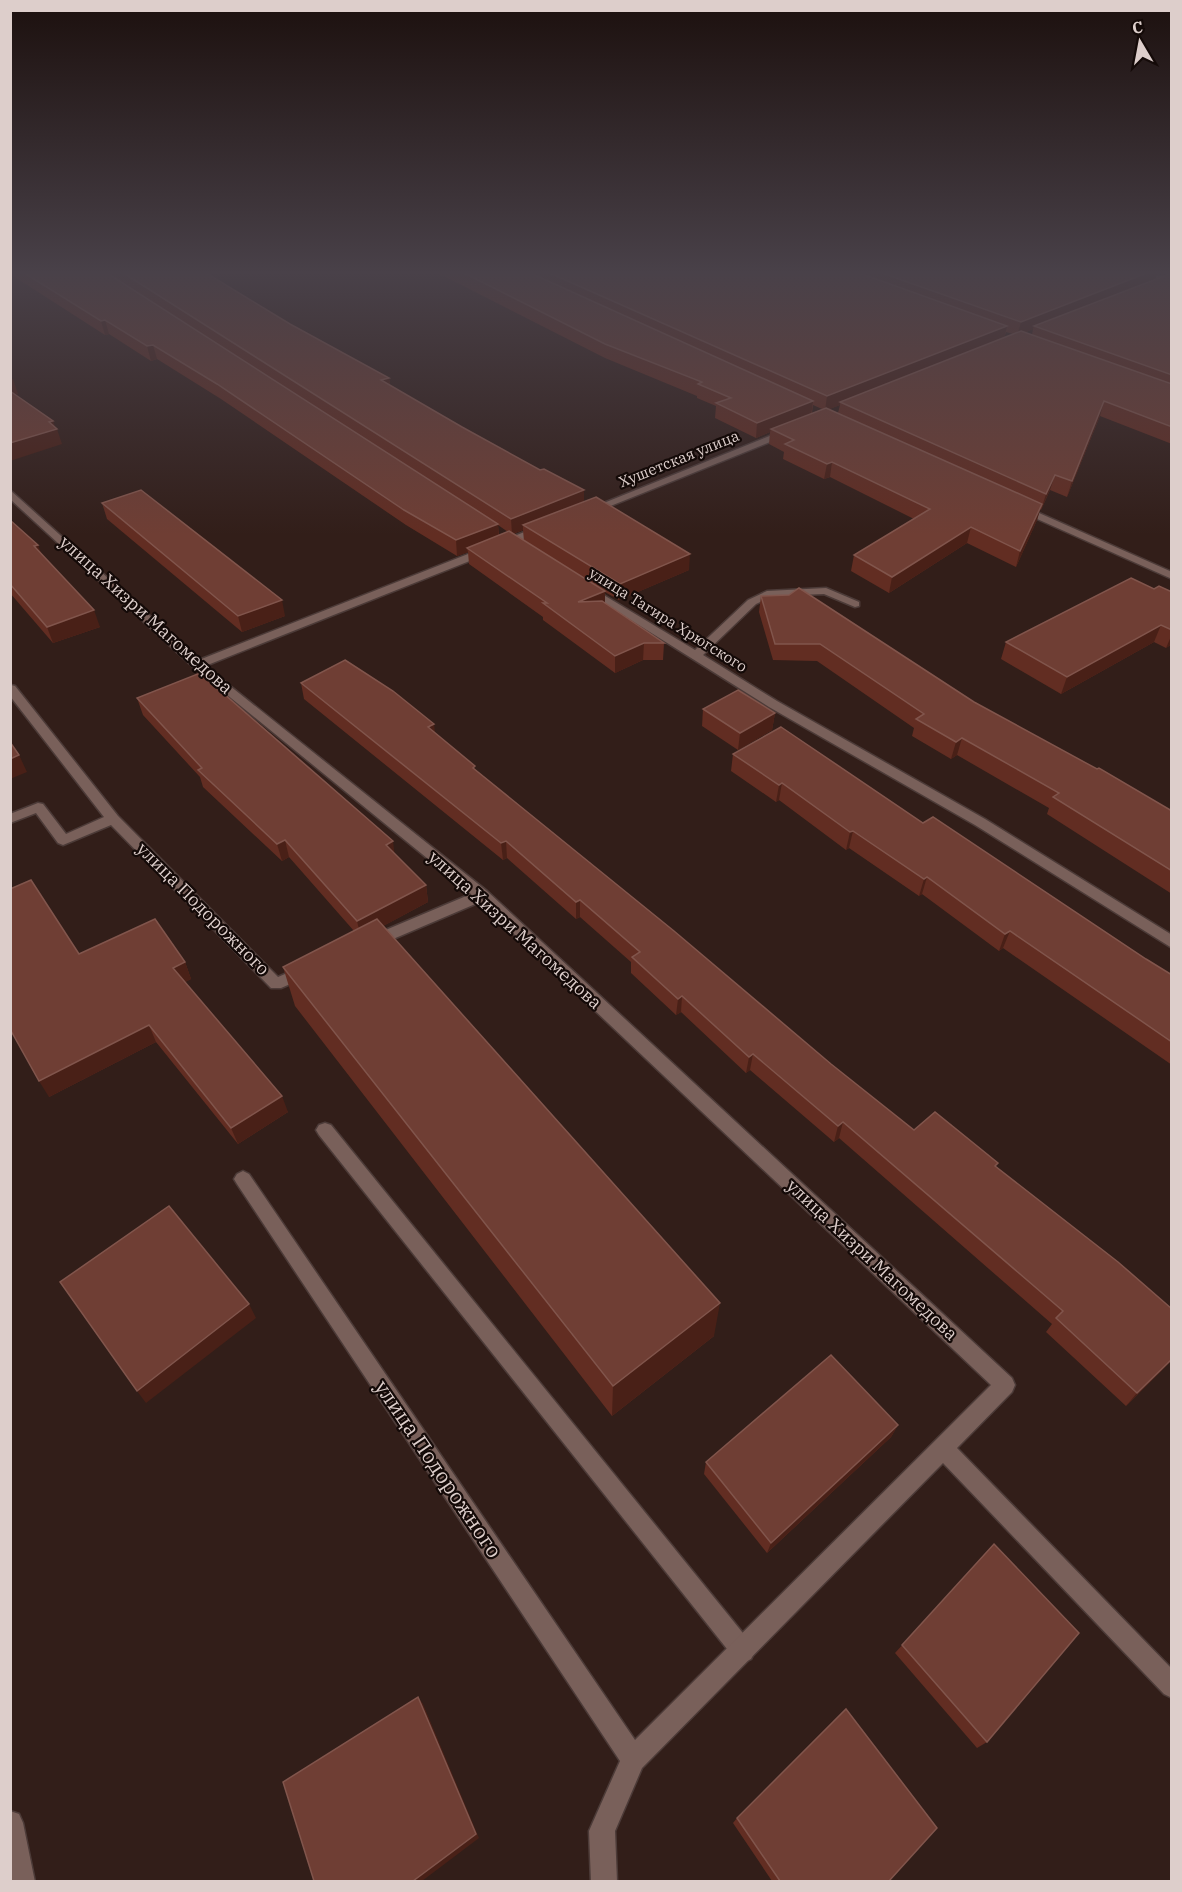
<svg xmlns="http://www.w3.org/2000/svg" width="1182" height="1892" font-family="'IBM Plex Serif',serif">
<rect width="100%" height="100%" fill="#321e19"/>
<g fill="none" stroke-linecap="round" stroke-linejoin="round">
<defs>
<polygon id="lane" points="325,1123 331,1125 751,1643 755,1651 751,1659 743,1663 735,1659 319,1135 316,1130 319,1125"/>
<g id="street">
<polygon points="1132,271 1142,271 1172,280 1172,284"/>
<polygon points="787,429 790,430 790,434 593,513 584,511"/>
<polygon points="10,490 199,660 537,527 545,527 545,531 205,666 487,891 1012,1378 1015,1385 1012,1392 957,1448 1172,1669 1172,1698 1164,1694 943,1463 642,1768 615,1831 617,1882 591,1882 589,1831 620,1761 237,1184 234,1179 237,1174 243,1171 249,1174 635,1740 991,1385 480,902 379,945 369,945 367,941 369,937 471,894 193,667 10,499"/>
<polygon points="1021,505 1172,572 1172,579 1017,510 1016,508"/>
<polygon points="587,585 695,650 748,600 767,591 826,588 859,602 859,606 855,607 824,594 773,596 756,604 703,655 777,701 985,819 1172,935 1172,948 975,825 769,707 583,590 583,586"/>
<polygon points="11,685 15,686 118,816 278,977 306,965 311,967 314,971 311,975 281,988 271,988 111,825 63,845 58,843 36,813 10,823 10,814 38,803 43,804 66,834 104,817 10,696"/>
<polygon points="10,1811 19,1814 23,1823 35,1882 10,1882"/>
</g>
</defs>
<use href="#lane" stroke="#4c3b38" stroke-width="3"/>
<use href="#street" stroke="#4c3b38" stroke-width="3"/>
<use href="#lane" fill="#79605a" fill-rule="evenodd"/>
<use href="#street" fill="#79605a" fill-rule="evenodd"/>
</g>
<g fill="#622d22" fill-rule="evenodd">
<path d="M 10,271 L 203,271 L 290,324 L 389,378 L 390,385 L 462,427 L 540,470 L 584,490 L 584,502 L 689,570 L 619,600 L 605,592 L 605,603 L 664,643 L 663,660 L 643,660 L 615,673 L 543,620 L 543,617 L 469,564 L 468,552 L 457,556 L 406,525 L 221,399 L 157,359 L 151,361 L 109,334 L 105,335 L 10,274 ZM 498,525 L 508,532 L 499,535 ZM 523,530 L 524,541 L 513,534 Z"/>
<path d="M 434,271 L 1172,271 L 1172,444 L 1100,416 L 1067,497 L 1050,490 L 1041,510 L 1040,509 L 1037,520 L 1016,567 L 967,543 L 889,593 L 851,571 L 854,555 L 914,519 L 830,477 L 824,479 L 783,459 L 784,452 L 769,444 L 770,432 L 756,438 L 715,418 L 716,406 L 697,398 L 697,396 L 605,358 ZM 1157,273 L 1167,274 L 1155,279 ZM 1033,329 L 1032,335 L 1024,333 ZM 1006,332 L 1013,334 L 1004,338 ZM 813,405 L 822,409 L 812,413 ZM 840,405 L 838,413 L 829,409 Z"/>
<polygon points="102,503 285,616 242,632 107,519"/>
<polygon points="10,520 41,554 100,627 53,643 10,593"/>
<polygon points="1154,589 1172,592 1172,644 1166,648 1154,642 1061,694 1001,659 1006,642"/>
<polygon points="761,596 974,702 1172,811 1172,894 1047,814 1049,808 957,755 951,759 912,736 914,728 817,661 773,660 759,612"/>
<polygon points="301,683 435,733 476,770 831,1064 914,1130 996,1167 1172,1360 1126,1406 1046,1332 1052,1324 839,1138 834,1142 750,1070 746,1073 681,1012 676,1015 631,973 631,962 580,917 576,919 507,858 503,860 304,699"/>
<polygon points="137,698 395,854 426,885 428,902 383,926 714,1336 612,1416 295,1006 283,967 354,931 289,857 282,861 203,787 200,777 143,715"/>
<polygon points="703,709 775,713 772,730 738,750 702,726"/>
<polygon points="733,754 923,823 1172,975 1172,1065 1003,948 999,951 922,894 919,896 849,848 846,850 779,800 776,802 731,771"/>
<polygon points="79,954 185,962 191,979 185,982 288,1112 238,1144 156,1042 49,1097"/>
<polygon points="898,1425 891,1437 767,1553 704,1474 706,1462"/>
<polygon points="994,1544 987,1742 977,1748 895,1653"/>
<polygon points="737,1818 889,1881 772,1881 733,1823"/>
</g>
<g fill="#492017">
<polygon points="1152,271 1158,271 1155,281 1034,326 1033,329 1017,336 1021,322"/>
<polygon points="105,320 109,334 105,335 101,321"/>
<polygon points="1007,326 1004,340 840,402 840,405 825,411 827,396"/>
<polygon points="153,345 157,359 151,361 147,346"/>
<polygon points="389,378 391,393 381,380"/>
<polygon points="13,379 18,394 10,396 10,380"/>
<polygon points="813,401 811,416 771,429 770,432 756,438 757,423"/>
<polygon points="1104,401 1100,416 1067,497 1072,481"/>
<polygon points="53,421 56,429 57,429 62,444 10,461 10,443"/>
<polygon points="832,462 830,477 824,479 827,464"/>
<polygon points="1055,475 1050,490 1041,510 1046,494"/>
<polygon points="584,490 584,506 523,525 523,530 512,534 511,519"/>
<polygon points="1042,504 1037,520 1016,567 1020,551"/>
<polygon points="498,524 499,540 467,548 468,552 457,556 456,540"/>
<polygon points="971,527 967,543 889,593 892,577"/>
<polygon points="38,545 44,561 34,546"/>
<polygon points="690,554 689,570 619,600 620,584"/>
<polygon points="605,591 605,607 578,602"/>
<polygon points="282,600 285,616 242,632 238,616"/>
<polygon points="94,610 100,627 53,643 47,627"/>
<polygon points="1161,625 1154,642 1061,694 1067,677"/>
<polygon points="1172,634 1172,644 1166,648"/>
<polygon points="644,643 643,660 615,673 615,656"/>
<polygon points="775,713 772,730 738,750 740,733"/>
<polygon points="434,724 436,741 428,727"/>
<polygon points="962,738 957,755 951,759 956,742"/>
<polygon points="19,755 27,772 10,779 10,759"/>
<polygon points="782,783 779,800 776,802 779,785"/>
<polygon points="853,831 849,848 846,850 850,832"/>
<polygon points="285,840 289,857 282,861 277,844"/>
<polygon points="393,841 395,858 386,845"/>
<polygon points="506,841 507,858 503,860 501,843"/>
<polygon points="927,877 922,894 919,896 924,879"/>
<polygon points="426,885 428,902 361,938 357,921"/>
<polygon points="580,900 580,917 576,919 576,902"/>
<polygon points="1010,931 1003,948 999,951 1005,934"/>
<polygon points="185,962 191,979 180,985 173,968"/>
<polygon points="682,996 681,1012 676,1015 678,999"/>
<polygon points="149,1025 156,1042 49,1097 39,1081"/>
<polygon points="753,1054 750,1070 746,1073 749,1057"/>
<polygon points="282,1096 288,1112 238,1144 231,1128"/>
<polygon points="843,1122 839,1138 834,1142 838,1126"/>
<polygon points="720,1303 714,1336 612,1416 613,1386"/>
<polygon points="249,1304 256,1318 146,1403 137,1391"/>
<polygon points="1172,1359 1172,1360 1126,1406 1137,1393"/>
<polygon points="898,1425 891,1437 767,1553 771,1543"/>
<polygon points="418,1697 423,1704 479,1838 422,1881 413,1881"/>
</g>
<g fill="#6f3e34" stroke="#81554c" stroke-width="1.5">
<polygon points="21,271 104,271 498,524 456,540 404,510 217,384 153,345 147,346 105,320 101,321"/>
<polygon points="120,271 203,271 290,324 389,378 381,380 462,427 540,470 544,469 584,490 511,519"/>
<polygon points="460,271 526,271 813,401 757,423 716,403 731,398 698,384 702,382 605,344"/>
<polygon points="545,271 854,271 1007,326 827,396"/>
<polygon points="876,271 1152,271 1021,322"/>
<polygon points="1172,273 1172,375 1034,326"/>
<polygon points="1021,331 1172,384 1172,427 1104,401 1072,481 1055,475 1046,494 840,402"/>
<polygon points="10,391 53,421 49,422 57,429 10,443"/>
<polygon points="826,408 1042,504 1020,551 971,527 892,577 854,555 930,509 832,462 827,464 785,444 794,440 771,429"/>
<polygon points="141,490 282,600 238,616 102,503"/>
<polygon points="596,497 690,554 620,584 523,525"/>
<polygon points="10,520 38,545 34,546 94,610 47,627 10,584"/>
<polygon points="509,531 605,591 578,602 602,601 664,643 644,643 615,656 543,603 547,603 467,548"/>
<polygon points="1131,578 1154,589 1159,586 1172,592 1172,630 1161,625 1067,677 1006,642"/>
<polygon points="799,588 974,702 1097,769 1099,768 1172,811 1172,871 1053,797 1059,793 962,738 956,742 916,719 924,714 820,644 775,644 761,596 789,595"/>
<polygon points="345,660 393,691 434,724 428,727 475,766 473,768 674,931 831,1064 914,1130 935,1112 998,1163 995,1166 1118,1262 1172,1309 1172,1359 1137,1393 1056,1318 1063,1311 843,1122 838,1126 753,1054 749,1057 682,996 678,999 632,957 640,952 580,900 576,902 506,841 501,843 301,683"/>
<polygon points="200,673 393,841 386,845 426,885 357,921 285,840 277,844 198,770 202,768 137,698"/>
<polygon points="738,690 775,713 740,733 703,709"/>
<polygon points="781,727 923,823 933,817 1146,959 1172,975 1172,1042 1010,931 1005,934 927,877 924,879 853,831 850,832 782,783 779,785 733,754"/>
<polygon points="10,742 19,755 10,759"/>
<polygon points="31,880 79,954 155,919 185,962 173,968 282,1096 231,1128 149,1025 39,1081 10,1029 10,889"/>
<polygon points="377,919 720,1303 613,1386 283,967"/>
<polygon points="169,1206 249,1304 137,1391 60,1282"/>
<polygon points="831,1355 898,1425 771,1543 706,1462"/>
<polygon points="994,1544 1079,1633 987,1742 902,1645"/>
<polygon points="418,1697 476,1834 413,1881 314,1881 283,1782"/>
<polygon points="846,1709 937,1828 889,1881 780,1881 737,1818"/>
</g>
<linearGradient id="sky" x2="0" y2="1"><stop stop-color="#1c100e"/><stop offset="0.51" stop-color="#494149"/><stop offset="1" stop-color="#494149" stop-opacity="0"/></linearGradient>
<rect width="1182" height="535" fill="url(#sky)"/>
<g text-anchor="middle" stroke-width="4.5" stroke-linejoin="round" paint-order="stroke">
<g font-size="15" fill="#ddcecb" stroke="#140a08">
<text transform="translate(679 459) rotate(-22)" y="5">Хушетская улица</text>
<text transform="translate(668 620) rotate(32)" y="5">улица Тагира Хрюгского</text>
</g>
<g font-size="18" fill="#ddcecb" stroke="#140a08">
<text transform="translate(146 615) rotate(42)" y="6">улица Хизри Магомедова</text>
<text transform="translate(203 909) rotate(45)" y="6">улица Подорожного</text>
<text transform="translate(515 930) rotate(42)" y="6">улица Хизри Магомедова</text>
<text transform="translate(872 1260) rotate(43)" y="6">улица Хизри Магомедова</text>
</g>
<g font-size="21" fill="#ddcecb" stroke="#140a08">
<text transform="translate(438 1469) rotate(56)" y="7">улица Подорожного</text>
</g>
</g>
<rect width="1182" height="1892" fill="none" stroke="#ddcecb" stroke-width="24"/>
<g transform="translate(1140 42) rotate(350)" stroke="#140a08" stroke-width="4.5" paint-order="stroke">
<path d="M0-4.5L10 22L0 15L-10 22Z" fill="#ddcecb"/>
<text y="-9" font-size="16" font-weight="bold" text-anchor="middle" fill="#ddcecb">С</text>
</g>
</svg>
